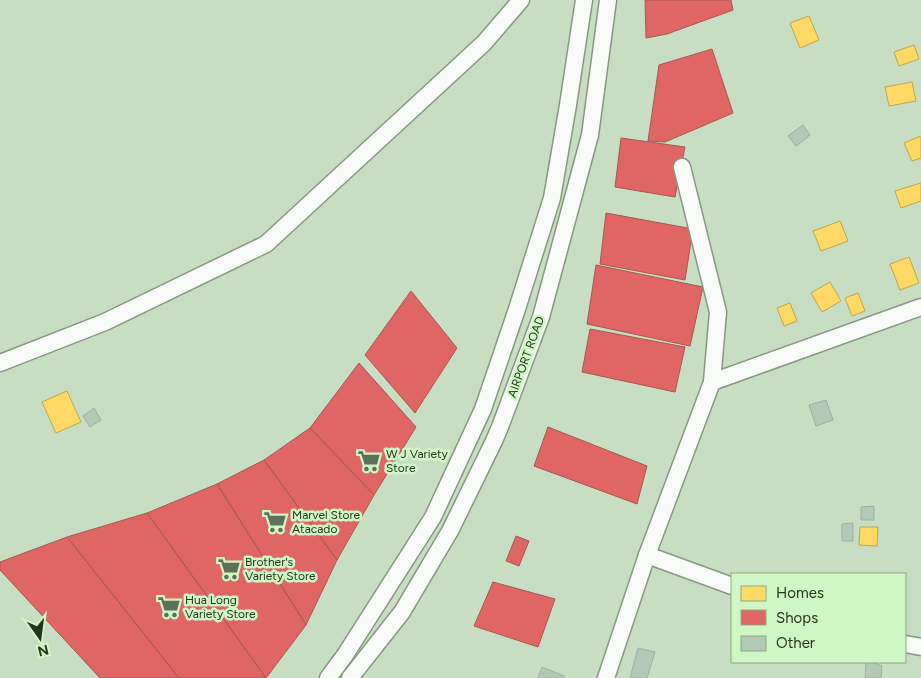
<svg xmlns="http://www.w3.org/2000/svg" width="921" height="678" font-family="Figtree,sans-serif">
<rect width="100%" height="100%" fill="#c8dec2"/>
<g fill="#ffd966" stroke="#bea851">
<polygon points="809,16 819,40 800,48 790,23"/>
<polygon points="914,45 919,59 899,66 894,52"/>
<polygon points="912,82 916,101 889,106 885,87"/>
<polygon points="921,136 921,158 912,161 904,143"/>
<polygon points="921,183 921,201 901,208 895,191"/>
<polygon points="840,221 848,241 821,251 813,231"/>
<polygon points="909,257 919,283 900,290 890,264"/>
<polygon points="830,282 841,301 822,312 811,293"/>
<polygon points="858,293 865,311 852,316 845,298"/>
<polygon points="790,303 797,321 784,326 777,308"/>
<polygon points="67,391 81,422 56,433 42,402"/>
<polygon points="860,527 878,527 877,546 859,545"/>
</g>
<g fill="#e06666" stroke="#a85751">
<polygon points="645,0 731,0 733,10 667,34 646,38"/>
<polygon points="712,49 733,113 665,142 648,141 659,65"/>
<polygon points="621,138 685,147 675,197 615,187"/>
<polygon points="606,213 693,229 685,280 600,264"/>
<polygon points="596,265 703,287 690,346 587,324"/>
<polygon points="411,291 457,348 415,413 365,355"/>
<polygon points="590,329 685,347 675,392 582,372"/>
<polygon points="359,363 416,427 374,495 310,428"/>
<polygon points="548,427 647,466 637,504 534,466"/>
<polygon points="310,428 374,495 337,560 264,460"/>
<polygon points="264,460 337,560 306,625 217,484"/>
<polygon points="217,484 306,625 266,678 147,513"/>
<polygon points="147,513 266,678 179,678 67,537"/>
<polygon points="516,536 529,541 519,566 506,561"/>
<polygon points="67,537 179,678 100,678 0,570 0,562"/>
<polygon points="493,582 555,599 538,647 474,626"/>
</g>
<g fill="#b3c9b5" stroke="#9db19f">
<polygon points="803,125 810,135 796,146 788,136"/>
<polygon points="826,400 833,420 816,426 809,405"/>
<polygon points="94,408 101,420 90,427 83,416"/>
<polygon points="874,506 874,520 861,520 861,507"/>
<polygon points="853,523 853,541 842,541 842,524"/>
<polygon points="638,648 655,652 647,678 630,678"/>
<polygon points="866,662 872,662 882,666 881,678 865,678"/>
<polygon points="542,667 564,676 564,678 538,678"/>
</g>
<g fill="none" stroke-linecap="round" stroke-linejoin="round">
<defs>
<g id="minor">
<polyline points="682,167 718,312 712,382"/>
<polyline points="0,363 105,322 266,244 484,43 521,0"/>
<polyline points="647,555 732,586"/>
<polyline points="905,644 921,647"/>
<polyline points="328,678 345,655 433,517 483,409 517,309 552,198 568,105 584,0"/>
<polyline points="350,678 402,612 450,531 494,441 500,427 541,317 590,135 608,0"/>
<polyline points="606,678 647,555 712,382 921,307"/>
</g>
</defs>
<use href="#minor" stroke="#879882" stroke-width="19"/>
<use href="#minor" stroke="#f7faf6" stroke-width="16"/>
</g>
<defs>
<symbol id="supermarket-bare" viewBox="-9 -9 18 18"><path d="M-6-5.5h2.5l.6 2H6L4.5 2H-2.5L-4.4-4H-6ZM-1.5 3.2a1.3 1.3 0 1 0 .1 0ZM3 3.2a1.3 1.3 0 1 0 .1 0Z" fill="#5f7059" stroke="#cff6c4" stroke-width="2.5" paint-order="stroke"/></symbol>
</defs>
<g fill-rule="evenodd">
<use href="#supermarket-bare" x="353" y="445" width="32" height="32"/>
<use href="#supermarket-bare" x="259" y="506" width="32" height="32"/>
<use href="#supermarket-bare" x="213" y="553" width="32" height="32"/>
<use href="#supermarket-bare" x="153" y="591" width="32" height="32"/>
</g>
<g text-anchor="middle" stroke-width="5" stroke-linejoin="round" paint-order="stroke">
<g font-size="12" fill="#263521" stroke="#cff6c4">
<text transform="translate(526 357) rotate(-70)" y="4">AIRPORT ROAD</text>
</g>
<g font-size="12" fill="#263521" stroke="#cff6c4" text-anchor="start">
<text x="386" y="458">W J Variety<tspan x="386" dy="14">Store</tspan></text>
<text x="292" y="519">Marvel Store<tspan x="292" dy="14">Atacado</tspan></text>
<text x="245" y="566">Brother's<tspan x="245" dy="14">Variety Store</tspan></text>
<text x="185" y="604">Hua Long<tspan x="185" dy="14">Variety Store</tspan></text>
</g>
</g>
<rect x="731" y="573" width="175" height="90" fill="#cff6c4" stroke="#8ba983"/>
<rect x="741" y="586" width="25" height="15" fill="#ffd966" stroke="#8ba983"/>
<text x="776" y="598" font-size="15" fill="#263521">Homes</text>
<rect x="741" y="610" width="25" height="15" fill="#e06666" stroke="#8ba983"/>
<text x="776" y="623" font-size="15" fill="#263521">Shops</text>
<rect x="741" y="636" width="25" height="15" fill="#b3c9b5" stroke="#8ba983"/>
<text x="776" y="648" font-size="15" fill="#263521">Other</text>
<g transform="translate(40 638) rotate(166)" stroke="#cff6c4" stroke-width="4" paint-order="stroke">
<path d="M0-4L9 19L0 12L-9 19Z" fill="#263521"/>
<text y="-8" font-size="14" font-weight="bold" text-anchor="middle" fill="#263521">N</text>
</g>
</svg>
